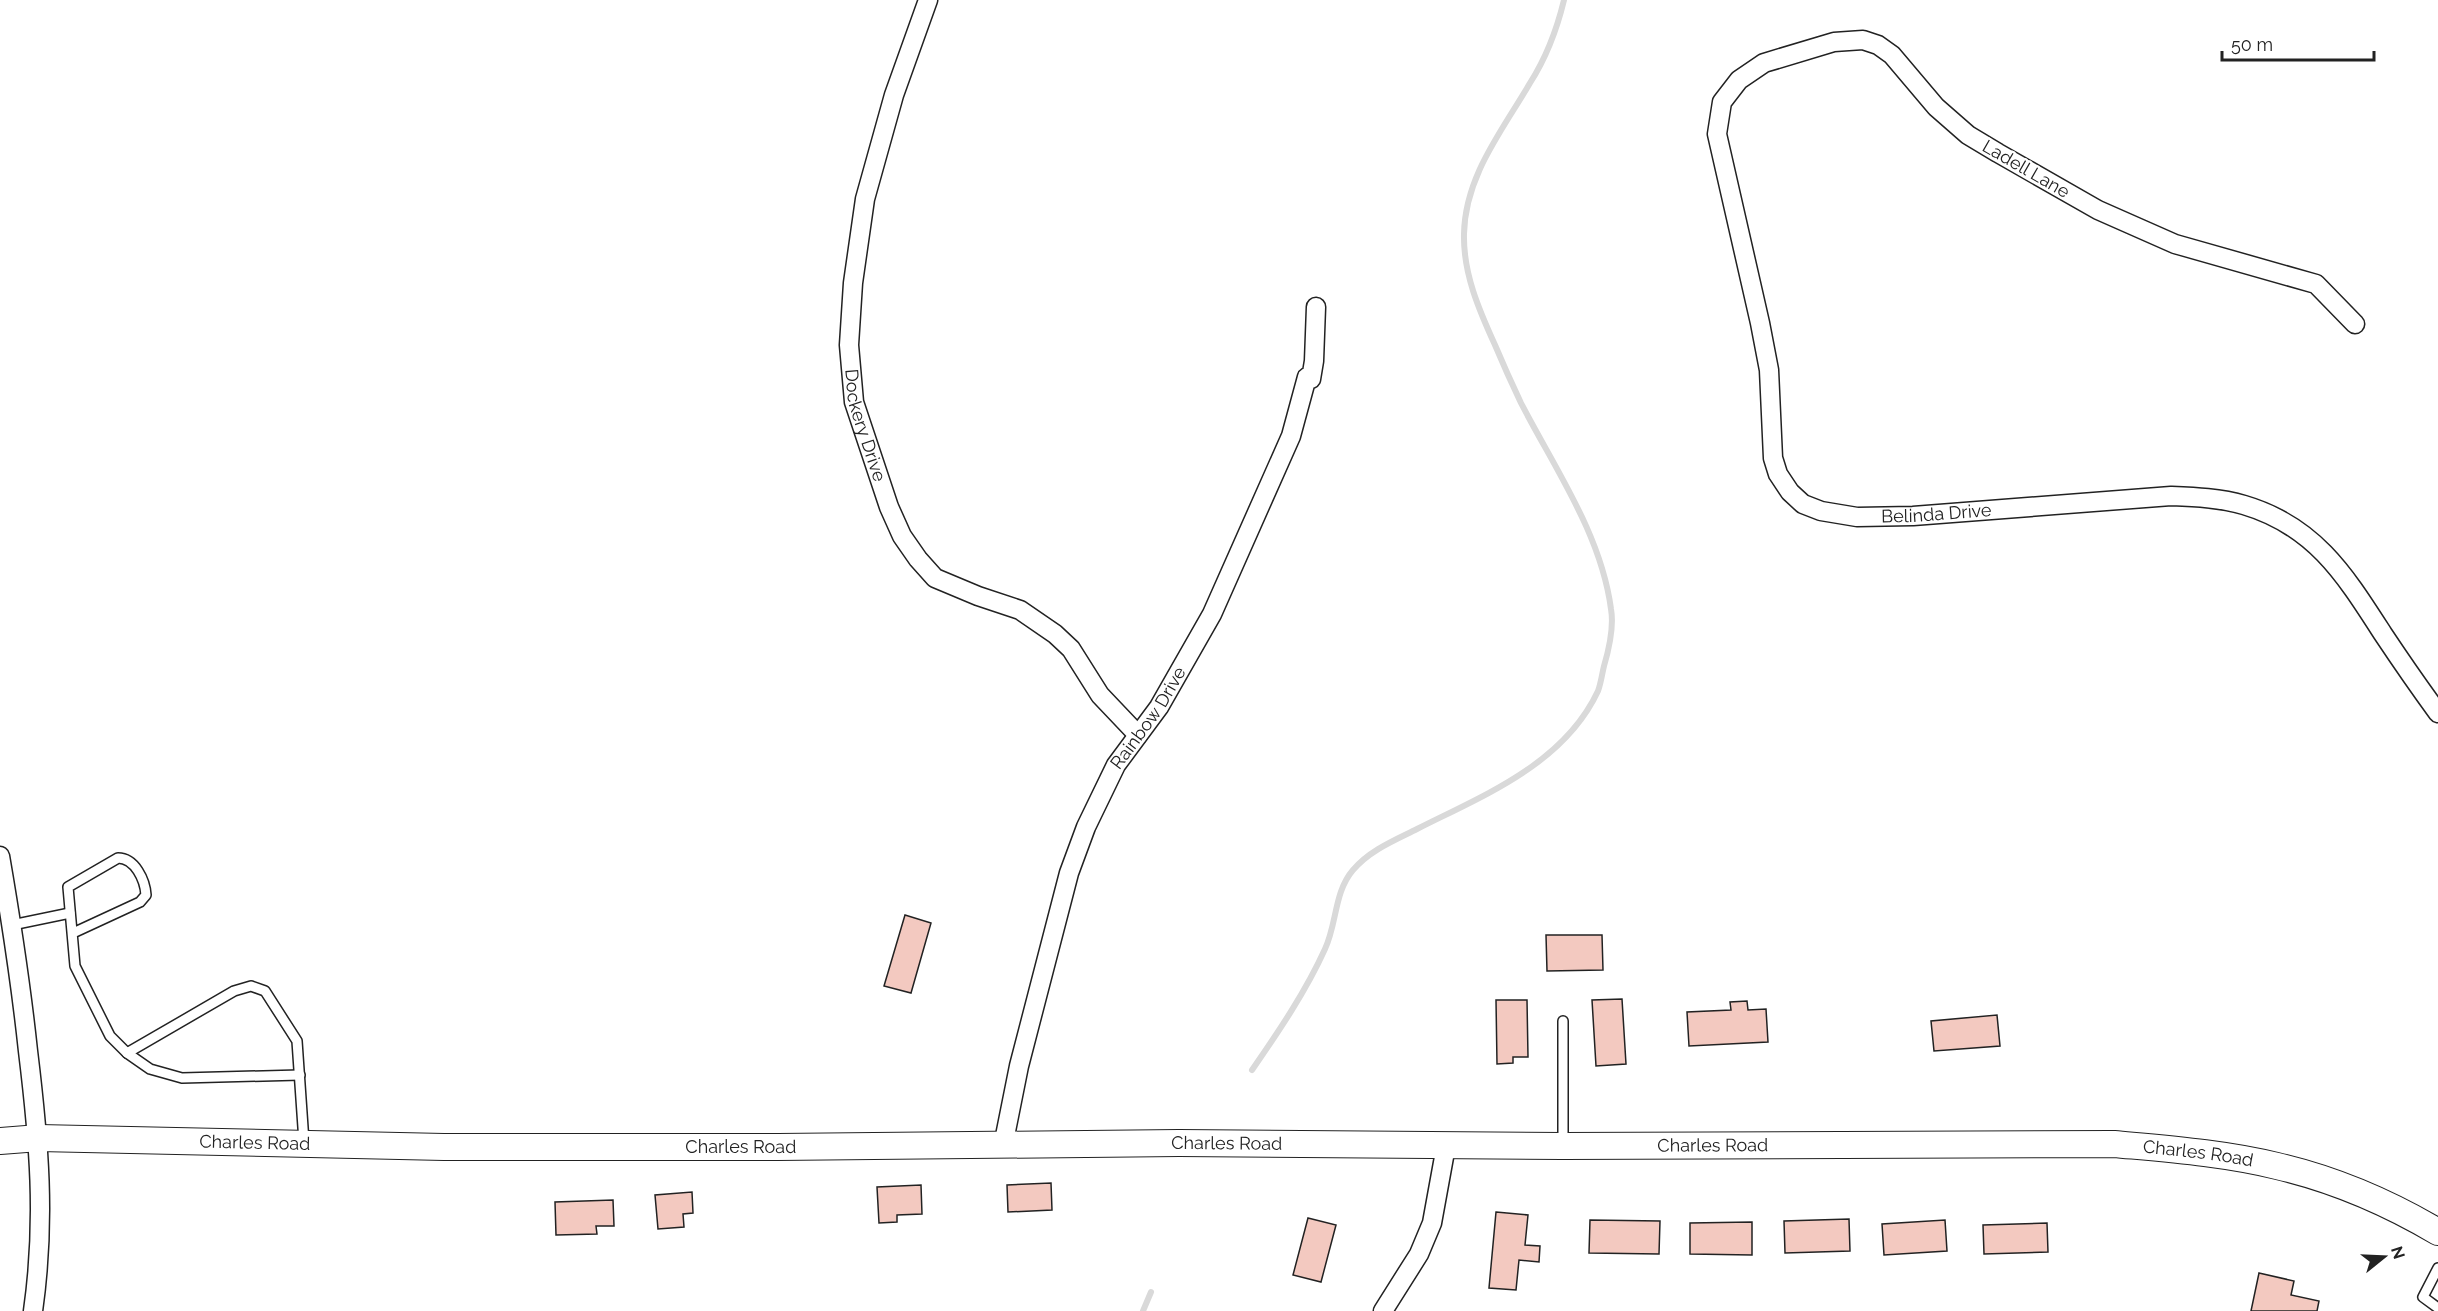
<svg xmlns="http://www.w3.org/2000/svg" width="2438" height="1311" font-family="Raleway,sans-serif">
<rect width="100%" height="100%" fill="#fff"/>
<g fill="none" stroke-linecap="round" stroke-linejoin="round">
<g stroke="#d9d9d9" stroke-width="6">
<path d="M 1252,1070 C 1279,1031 1306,991 1325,949 C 1337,924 1334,892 1353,870 C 1370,850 1395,840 1417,829 C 1484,795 1564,764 1598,691 C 1601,683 1602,674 1604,666 C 1609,649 1614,626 1611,609 C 1601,534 1555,469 1521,403 C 1512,384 1503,364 1495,345 C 1479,310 1463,273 1464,234 C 1465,176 1502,131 1530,83 C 1546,58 1557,29 1564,0"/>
<polyline points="1143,1311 1151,1292"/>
</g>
</g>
<g fill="#f3c9c0" stroke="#222" stroke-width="1.5">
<polygon points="905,915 931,923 911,993 884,986"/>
<polygon points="1546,935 1602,935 1603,970 1547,971"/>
<polygon points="1622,999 1626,1064 1596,1066 1592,1000"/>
<polygon points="1496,1000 1527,1000 1528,1057 1513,1057 1513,1063 1497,1064"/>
<polygon points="1747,1001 1748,1010 1766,1009 1768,1042 1689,1046 1687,1012 1731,1010 1730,1002"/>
<polygon points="1997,1015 2000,1046 1934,1051 1931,1021"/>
<polygon points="1051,1183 1052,1210 1008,1212 1007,1185"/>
<polygon points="921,1185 922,1214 897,1215 897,1222 879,1223 877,1187"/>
<polygon points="692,1192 693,1213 683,1214 684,1227 658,1229 655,1195"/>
<polygon points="613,1200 614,1226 596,1226 597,1234 556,1235 555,1202"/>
<polygon points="1496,1212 1528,1215 1525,1245 1540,1246 1539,1262 1519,1260 1516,1290 1489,1288"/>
<polygon points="1308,1218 1336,1225 1321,1282 1293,1275"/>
<polygon points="1849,1219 1850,1251 1785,1253 1784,1221"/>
<polygon points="1590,1220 1660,1221 1659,1254 1589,1253"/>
<polygon points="1945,1220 1947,1251 1884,1255 1882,1224"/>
<polygon points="1752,1222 1752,1255 1690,1254 1690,1223"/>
<polygon points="2047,1223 2048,1252 1984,1254 1983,1225"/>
<polygon points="2259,1273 2294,1281 2291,1295 2319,1301 2317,1311 2251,1311"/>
</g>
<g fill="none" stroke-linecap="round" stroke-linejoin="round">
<defs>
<g id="lane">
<polyline points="12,925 70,913"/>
<path d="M 73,933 L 140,902 L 146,895 C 145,880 135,858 118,858 L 68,887 L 75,966 L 110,1036 L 127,1053 L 234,991 L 251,986 L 265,991 L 297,1041 L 304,1142"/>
<polyline points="127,1053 150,1069 182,1078 300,1075"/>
<polyline points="1563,1144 1563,1021"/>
<polyline points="2438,1268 2423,1297 2438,1308"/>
</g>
<g id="street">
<path id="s1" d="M 928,0 L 894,95 L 865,199 L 853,283 L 849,345 L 854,402 L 889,507 L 902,536 L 918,559 L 935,578 L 978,596 L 1020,610 L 1055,634 L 1071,649 L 1100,695 L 1138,735"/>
<path id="s2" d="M 2355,324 L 2316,284 L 2175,244 L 2098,210 L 1998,153 L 1968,135 L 1936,107 L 1892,55 L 1878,45 L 1863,40 L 1834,42 L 1764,63 L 1739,80 L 1722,102 L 1717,134 L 1760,323 L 1769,370 L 1773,458 L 1778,474 L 1790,492 L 1803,504 L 1821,511 L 1857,517 L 1913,516 L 2171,496 C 2195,497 2220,498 2244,505 C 2315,526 2345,575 2383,634 C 2401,661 2419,687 2438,713"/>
<path d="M 0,856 C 11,920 21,985 28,1051 C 39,1141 46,1220 33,1311"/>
<path id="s3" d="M 1003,1146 L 1019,1066 L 1069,873 L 1086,827 L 1116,765 L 1159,707 L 1212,614 L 1291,436 L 1307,377 L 1311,379 L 1314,361 L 1316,307"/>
<polyline points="1383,1311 1419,1254 1432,1223 1446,1146"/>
</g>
<g id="secondary">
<path id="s4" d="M 0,1141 L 39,1138 L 444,1147 L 778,1147 L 1179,1143 L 1563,1146 L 2114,1144 C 2168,1149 2224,1153 2277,1166 C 2333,1179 2389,1203 2438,1232"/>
</g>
</defs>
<use href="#lane" stroke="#222" stroke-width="12"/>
<use href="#street" stroke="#222" stroke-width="21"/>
<use href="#secondary" stroke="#222" stroke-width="28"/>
<use href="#lane" stroke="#fff" stroke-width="9"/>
<use href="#street" stroke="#fff" stroke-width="18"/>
<use href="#secondary" stroke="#fff" stroke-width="26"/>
</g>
<g text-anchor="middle" stroke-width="4.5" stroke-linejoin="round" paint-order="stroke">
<g font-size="18" fill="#222" stroke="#fff">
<text transform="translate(2026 169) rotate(30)" y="6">Ladell Lane</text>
<text dy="6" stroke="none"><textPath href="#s1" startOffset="438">Dockery Drive</textPath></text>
<text dy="6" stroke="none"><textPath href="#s2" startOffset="1294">Belinda Drive</textPath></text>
<text dy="6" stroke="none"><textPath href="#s3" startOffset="456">Rainbow Drive</textPath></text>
<text dy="6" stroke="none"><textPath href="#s4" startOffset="255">Charles Road</textPath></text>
<text dy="6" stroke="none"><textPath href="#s4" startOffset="1227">Charles Road</textPath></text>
<text dy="6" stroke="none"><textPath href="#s4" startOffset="1713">Charles Road</textPath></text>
<text dy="6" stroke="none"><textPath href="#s4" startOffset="741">Charles Road</textPath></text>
<text dy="6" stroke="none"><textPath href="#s4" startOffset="2199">Charles Road</textPath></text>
</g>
</g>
<g transform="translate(2384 1257) rotate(72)" stroke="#ffffff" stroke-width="4.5" paint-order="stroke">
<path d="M0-4.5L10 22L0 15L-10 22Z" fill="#222222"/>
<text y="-9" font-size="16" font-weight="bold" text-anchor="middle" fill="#222222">N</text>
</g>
<path d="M2222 51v9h152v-9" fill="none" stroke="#222222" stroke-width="3"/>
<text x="2231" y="51" font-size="18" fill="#222222" stroke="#ffffff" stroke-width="4.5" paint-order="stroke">50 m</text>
</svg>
